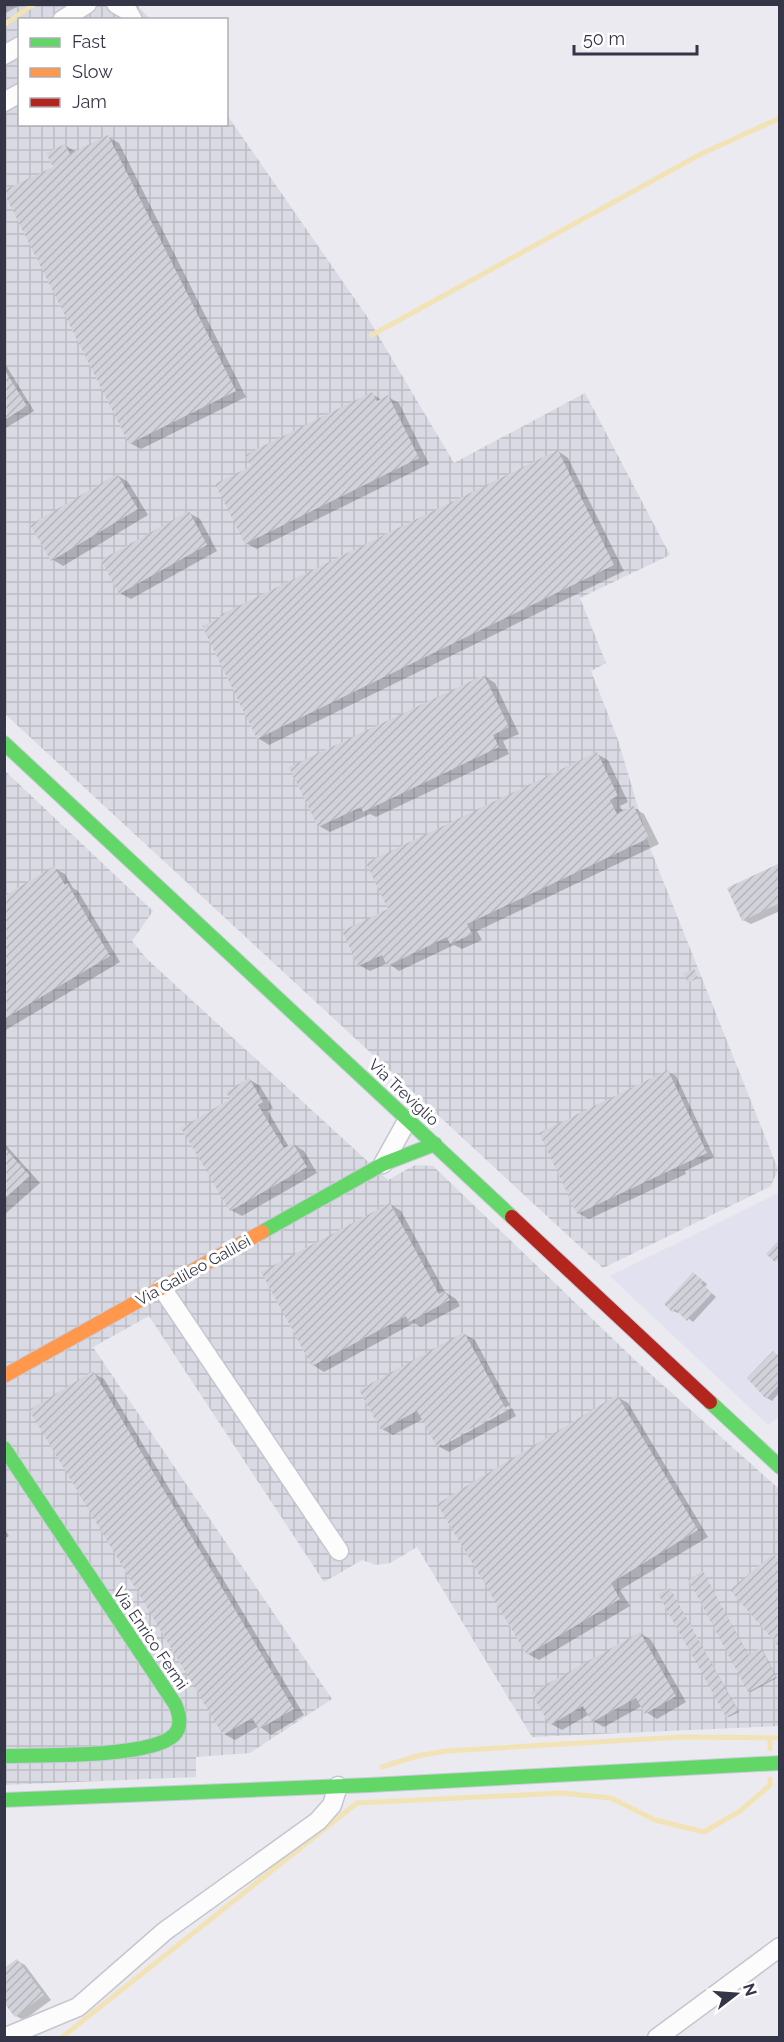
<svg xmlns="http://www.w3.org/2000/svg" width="784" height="2042" font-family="Raleway,sans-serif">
<defs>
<pattern id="industrial-grid" width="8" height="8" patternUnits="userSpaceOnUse" patternTransform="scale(1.5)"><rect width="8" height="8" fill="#d9dae3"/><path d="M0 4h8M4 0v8" fill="none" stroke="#bbbcc4"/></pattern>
<pattern id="building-hatch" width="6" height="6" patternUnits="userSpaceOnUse" patternTransform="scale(1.5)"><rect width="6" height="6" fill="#d2d2da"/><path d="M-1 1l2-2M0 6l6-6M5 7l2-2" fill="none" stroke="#b5b5bc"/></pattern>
</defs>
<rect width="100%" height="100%" fill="#eaeaf0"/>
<polygon fill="#e2e1f0" points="779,1193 779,1416 768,1425 610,1276"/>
<g fill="url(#industrial-grid)">
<polygon points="4,5 137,5 150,19 20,20 20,124 226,124 227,115 366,315 454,463 585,393 670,555 580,598 606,663 591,671 618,740 650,848 778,1169 771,1186 603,1268 5,714"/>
<polygon points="4,770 153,911 132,941 147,959 388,1180 415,1165 433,1166 636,1361 779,1489 779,1726 532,1737 417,1547 390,1563 376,1565 362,1560 324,1582 149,1316 93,1347 332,1699 250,1753 196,1757 196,1777 5,1785"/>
</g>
<g fill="#0003">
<polygon points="4,4 22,4 4,14"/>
<polygon points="108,137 119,143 246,397 141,449 130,443 55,167 65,145 76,152"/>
<polygon points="4,362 34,411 4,429"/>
<polygon points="372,394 382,400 388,397 399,403 429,464 257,549 246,543"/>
<polygon points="558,451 568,458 624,571 269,745 258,738 204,627"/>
<polygon points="117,475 128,482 148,515 63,566 52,559"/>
<polygon points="189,513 200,519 217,551 131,599 120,593"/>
<polygon points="484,676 495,683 519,734 503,741 509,754 376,817 370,814 330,832 319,826"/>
<polygon points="597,754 608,760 628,802 620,806 623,812 633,807 644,814 659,844 477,931 482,940 462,949 454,945 399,971 388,963 370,971 359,965 390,910"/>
<polygon points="780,865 780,911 751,924 743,920"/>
<polygon points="54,868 65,874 73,888 78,891 120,962 4,1031 4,897"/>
<polygon points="668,1072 676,1076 714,1157 685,1171 686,1174 589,1219 578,1213"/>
<polygon points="249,1079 260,1086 273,1108 268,1111 289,1147 293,1144 304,1151 317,1173 242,1216 231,1210 232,1099"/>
<polygon points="4,1143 40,1183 4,1215"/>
<polygon points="390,1204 401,1211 445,1292 456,1299 460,1306 421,1327 414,1323 324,1372 313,1365 263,1273"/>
<polygon points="694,1274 707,1284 705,1287 716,1297 693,1322 680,1312 678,1313 673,1311"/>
<polygon points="464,1334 475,1340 510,1405 442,1443 442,1446 512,1408 516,1416 449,1452 438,1446 423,1419 393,1435 382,1429"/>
<polygon points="773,1352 780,1357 780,1392 772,1401 767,1398"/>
<polygon points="93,1373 104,1379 304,1715 271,1735 259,1726 235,1740 224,1734"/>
<polygon points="617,1397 628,1403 708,1537 620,1590 630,1606 539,1660 528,1654"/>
<polygon points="4,1528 9,1536 4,1539"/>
<polygon points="703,1573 749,1656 761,1649 763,1651 777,1678 751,1692 749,1691"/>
<polygon points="670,1590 739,1712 729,1717 727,1716"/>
<polygon points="640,1633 651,1640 686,1702 657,1719 646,1712 642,1706 604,1727 593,1721 590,1714 562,1730 551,1724"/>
<polygon points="17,1961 25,1965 51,2000 24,2020 16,2016"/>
</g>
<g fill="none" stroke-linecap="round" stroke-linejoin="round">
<g stroke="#f2e3b6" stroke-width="5">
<polyline points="4,25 34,4"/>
<polyline points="372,335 701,154 780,118"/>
<polyline points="770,1738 770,1749"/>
<polyline points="382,1767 417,1756 447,1751 682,1737 780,1738"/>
<polyline points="61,2038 357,1803 562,1793 611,1798 655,1820 704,1832 740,1811 770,1785 770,1779"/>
</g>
</g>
<g fill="url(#building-hatch)">
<polygon points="108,135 236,391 129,444 4,193 4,190 53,167 46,153 65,144 70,154"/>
<polygon points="4,369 27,406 4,420"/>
<polygon points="372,392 377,401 388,395 419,458 245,544 215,484 251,466 245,455"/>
<polygon points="558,450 614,565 257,739 202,626 221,617 220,615"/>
<polygon points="117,474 138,509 51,561 30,525"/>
<polygon points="189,511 207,545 119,594 101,560"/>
<polygon points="484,675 509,727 493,735 499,747 363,812 361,807 318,827 289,767"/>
<polygon points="597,752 618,796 610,800 617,814 634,806 649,838 467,924 472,934 450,944 447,937 387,966 382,955 358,966 342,931 388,909 366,863"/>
<polygon points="780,863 780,903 742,921 727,888"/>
<polygon points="54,866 65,885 67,883 110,956 4,1019 4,896"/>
<polygon points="694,969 698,978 688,983 683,974"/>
<polygon points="668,1070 707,1153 577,1214 539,1133"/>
<polygon points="249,1078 263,1102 258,1105 284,1148 293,1143 307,1167 230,1211 181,1128 230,1099 226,1092"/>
<polygon points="4,1147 30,1176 4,1199"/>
<polygon points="390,1203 439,1294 445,1291 450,1300 409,1322 406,1316 312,1366 261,1272"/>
<polygon points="780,1239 780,1263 776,1260 775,1262 766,1254"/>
<polygon points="693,1272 703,1281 701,1283 712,1293 687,1321 675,1309 672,1312 664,1304"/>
<polygon points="464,1332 506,1409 437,1447 417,1411 381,1430 359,1390"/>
<polygon points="773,1351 780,1357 780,1384 766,1399 747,1378"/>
<polygon points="93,1371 294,1709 259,1729 252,1718 223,1735 29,1410"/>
<polygon points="617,1395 698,1530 611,1583 620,1599 527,1655 437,1504"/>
<polygon points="773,1554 780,1561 780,1648 730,1590"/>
<polygon points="703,1571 748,1655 761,1648 776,1677 748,1692 688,1579"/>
<polygon points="670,1588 738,1711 726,1717 658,1594"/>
<polygon points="640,1632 676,1696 645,1714 636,1698 592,1722 583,1706 550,1725 531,1693"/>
<polygon points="17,1959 44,1995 15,2017 4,2003 4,1968"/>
</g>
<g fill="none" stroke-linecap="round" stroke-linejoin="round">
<defs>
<g id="street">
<polyline points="116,4 128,11 133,20"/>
<polyline points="62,20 87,4"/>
<polyline points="4,55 20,46"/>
<polyline points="4,102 20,93"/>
<polyline points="383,1164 408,1119"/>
<polyline points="162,1288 339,1551"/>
<polyline points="6,2037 78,2007 165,1931 318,1821 332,1805 338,1786"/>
<polyline points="657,2038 780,1947"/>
</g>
<g id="fast">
<polyline points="4,743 512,1217"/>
<polyline points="262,1232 383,1164 435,1144"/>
<polyline points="710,1402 780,1467"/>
<path d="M 4,1448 L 175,1704 C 179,1713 183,1726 174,1735 C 151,1758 40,1755 4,1756"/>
<polyline points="4,1800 370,1785 780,1763"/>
</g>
<polyline id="slow" points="4,1376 262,1232"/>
<polyline id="jam" points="512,1217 710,1402"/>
</defs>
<use href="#street" stroke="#c6c6cf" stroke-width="21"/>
<use href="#fast" stroke="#cccbdc" stroke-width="16"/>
<use href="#slow" stroke="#cccbdc" stroke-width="16"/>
<use href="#jam" stroke="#cccbdc" stroke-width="16"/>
<use href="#street" stroke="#fcfcfd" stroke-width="18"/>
<use href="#fast" stroke="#63d668" stroke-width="14"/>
<use href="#slow" stroke="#ff974d" stroke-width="14"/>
<use href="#jam" stroke="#b3261e" stroke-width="14"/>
</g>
<g text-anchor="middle" stroke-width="6" stroke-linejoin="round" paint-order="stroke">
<g font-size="16" fill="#343547" stroke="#fff">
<text transform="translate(404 1092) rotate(43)" y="6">Via Treviglio</text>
<text transform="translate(193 1270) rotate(-29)" y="6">Via Galileo Galilei</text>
<text transform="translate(151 1638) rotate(56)" y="6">Via Enrico Fermi</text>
</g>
</g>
<rect width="784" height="2042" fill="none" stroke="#343547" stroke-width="12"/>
<rect x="18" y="18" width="210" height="108" fill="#ffffff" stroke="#aeaeb5" stroke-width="1.5"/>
<rect x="30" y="38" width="30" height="9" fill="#63d668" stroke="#aeaeb5" stroke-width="1.5"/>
<text x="72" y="48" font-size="18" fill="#343547">Fast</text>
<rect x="30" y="68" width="30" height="9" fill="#ff974d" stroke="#aeaeb5" stroke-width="1.5"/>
<text x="72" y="78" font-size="18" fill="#343547">Slow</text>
<rect x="30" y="98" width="30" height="9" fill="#b3261e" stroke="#aeaeb5" stroke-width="1.5"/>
<text x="72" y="108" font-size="18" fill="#343547">Jam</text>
<g transform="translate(736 1994) rotate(73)" stroke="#ffffff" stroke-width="4.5" paint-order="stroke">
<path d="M0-4.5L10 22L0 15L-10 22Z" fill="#343547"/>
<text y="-9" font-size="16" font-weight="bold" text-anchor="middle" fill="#343547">N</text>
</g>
<path d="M574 45v9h123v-9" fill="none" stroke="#343547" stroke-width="3"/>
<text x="583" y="45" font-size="18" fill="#343547" stroke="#ffffff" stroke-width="4.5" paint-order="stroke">50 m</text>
</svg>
